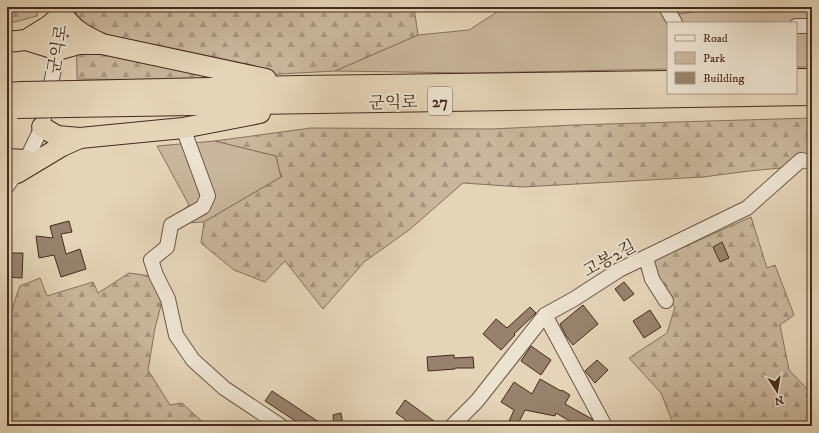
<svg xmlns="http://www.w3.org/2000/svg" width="819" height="433" font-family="'IM FELL DW Pica','Noto Serif KR',serif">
<defs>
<pattern id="forest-firs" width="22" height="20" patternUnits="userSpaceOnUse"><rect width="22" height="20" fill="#c9b79d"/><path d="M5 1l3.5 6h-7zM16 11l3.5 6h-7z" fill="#a5957f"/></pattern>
</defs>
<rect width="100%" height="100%" fill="#e4d4b8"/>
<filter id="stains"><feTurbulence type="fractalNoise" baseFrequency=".005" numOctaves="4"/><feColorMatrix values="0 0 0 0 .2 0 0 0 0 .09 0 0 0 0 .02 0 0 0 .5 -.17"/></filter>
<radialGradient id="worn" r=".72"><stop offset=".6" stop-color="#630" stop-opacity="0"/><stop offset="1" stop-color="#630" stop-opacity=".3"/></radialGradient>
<g fill="#c9b79d" stroke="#86725c">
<polygon points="505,7 676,7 679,14 706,10 812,11 812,67 796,67 796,23 668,23 668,69 470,73 335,71 418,35 469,30"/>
<polygon points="215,141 276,156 281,177 204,222 167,224 189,205 157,146"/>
</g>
<g fill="url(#forest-firs)" stroke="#86725c">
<polygon points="7,7 39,7 37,16 7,24"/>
<polygon points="76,7 414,7 418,35 335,71 170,80 77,79"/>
<polygon points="812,118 812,165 749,171 703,177 522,187 463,183 409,230 364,262 323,309 285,261 265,282 234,270 201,243 204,222 281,177 276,156 215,141 311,128 492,129 574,125"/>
<polygon points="751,217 767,268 775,265 794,315 780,325 789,370 812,394 812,426 674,426 661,393 629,358 667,333 675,307 639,267"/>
<path d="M 129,273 L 150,276 L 163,298 L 155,328 L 148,370 L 170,405 L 182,403 L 207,426 L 139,426 L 128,420 L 111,422 L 108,426 L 7,426 C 7,379 2,330 20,286 L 40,278 L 47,296 L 93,282 L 98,293 Z"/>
</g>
<g fill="#97836d" stroke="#442c1b">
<polygon points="69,221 72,232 61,234 66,254 80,249 86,269 61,277 54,255 39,258 36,236 53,238 50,226"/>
<polygon points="722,242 729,258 720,262 713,247"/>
<polygon points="11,253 23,253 22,278 7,277 7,258 11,258"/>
<polygon points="624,282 634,294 624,301 615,289"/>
<polygon points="583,305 598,324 573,345 566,336 560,324"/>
<polygon points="530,307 536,313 514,334 515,335 501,350 483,334 496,319 507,328"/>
<polygon points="650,310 661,327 644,338 633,321"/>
<polygon points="531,346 551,360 541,375 521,361"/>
<polygon points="454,355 454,358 473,357 474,368 455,368 455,369 428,371 427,357"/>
<polygon points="597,360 608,370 595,383 585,371"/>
<polygon points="540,379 561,391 562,390 570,395 565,404 592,419 595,426 578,426 556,413 555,416 525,410 517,426 507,426 514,410 501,402 514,382 532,394"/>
<polygon points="272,391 325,426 303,426 265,401"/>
<polygon points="405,400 434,421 430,426 402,426 406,420 396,413"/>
<polygon points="341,413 343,426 334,426 333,415"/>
</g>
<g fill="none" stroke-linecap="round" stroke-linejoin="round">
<defs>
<g id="minor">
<polyline points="666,7 675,23"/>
<polyline points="796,26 812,26"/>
<polyline points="183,128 208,196 203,207 171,225 167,247 151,260 156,275 168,299 176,335 193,360 224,388 281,426"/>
<polyline points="7,186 26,160 42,127 58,50 62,10"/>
<polyline points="646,258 652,279 666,301"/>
<polyline points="545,315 605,426"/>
<polyline points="452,426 477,401 545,315 574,299 619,270 747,208 801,160 812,162"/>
</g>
<g id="highway">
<path d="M 26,40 L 50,25 L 62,14 C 75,31 83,35 102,44 L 266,79"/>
<polyline points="7,42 26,40 58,50 79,44 100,44"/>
<polyline points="796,79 812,79"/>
<polyline points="74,91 299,86 668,81"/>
<polyline points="7,93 22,92"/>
<polyline points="69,107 812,95"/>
<polyline points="42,127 57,136 80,138"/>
<polyline points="7,159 26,160"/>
<polyline points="17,173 62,146 80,138 183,128 260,113"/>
</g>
</defs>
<use href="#minor" stroke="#6c5642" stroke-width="16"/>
<use href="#highway" stroke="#442c1b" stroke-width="22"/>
<use href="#minor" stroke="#ede3d1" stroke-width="14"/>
<use href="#highway" stroke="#e4d4b8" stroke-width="20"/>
<defs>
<g id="highway-bridge">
<polyline points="22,92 74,91"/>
<polyline points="17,108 69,107"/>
</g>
</defs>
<use href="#highway-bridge" stroke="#442c1b" stroke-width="22" stroke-linecap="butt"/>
<use href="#highway-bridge" stroke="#e4d4b8" stroke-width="20"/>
</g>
<g text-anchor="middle" stroke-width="4" stroke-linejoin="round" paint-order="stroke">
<rect fill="#ede3d1" stroke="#776352" stroke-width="1" x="428" y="87" width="24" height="28" rx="3"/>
<g font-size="16" font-weight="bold" fill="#442c1b">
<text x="440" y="107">27</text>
</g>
<g font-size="17" fill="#442c1b" stroke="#ede3d1">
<text transform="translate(57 49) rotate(-81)" y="6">군익로</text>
<text transform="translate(393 102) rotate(-1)" y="6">군익로</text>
<text transform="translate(609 258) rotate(-29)" y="6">고봉2길</text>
</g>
</g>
<rect width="819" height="433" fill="none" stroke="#e4d4b8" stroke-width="24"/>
<rect x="8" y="8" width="803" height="417" fill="none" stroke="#442c1b" stroke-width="2"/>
<rect x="12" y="12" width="795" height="409" fill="none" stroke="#442c1b"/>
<rect x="667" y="22" width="130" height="72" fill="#ede3d1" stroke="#a99a88"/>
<rect x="675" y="35" width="20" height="6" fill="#ede3d1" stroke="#a99a88"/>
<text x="703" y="42" font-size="12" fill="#442c1b">Road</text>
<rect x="675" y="52" width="20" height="12" fill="#c9b79d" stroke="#a99a88"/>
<text x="703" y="62" font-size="12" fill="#442c1b">Park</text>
<rect x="675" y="72" width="20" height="12" fill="#97836d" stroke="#a99a88"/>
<text x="703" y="82" font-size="12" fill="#442c1b">Building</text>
<g transform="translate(777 391) rotate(168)" stroke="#ede3d1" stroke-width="3" paint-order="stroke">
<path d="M0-3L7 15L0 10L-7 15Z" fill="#442c1b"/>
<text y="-6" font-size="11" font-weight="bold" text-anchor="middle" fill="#442c1b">N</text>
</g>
<rect width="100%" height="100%" filter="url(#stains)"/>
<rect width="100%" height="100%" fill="url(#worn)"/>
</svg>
